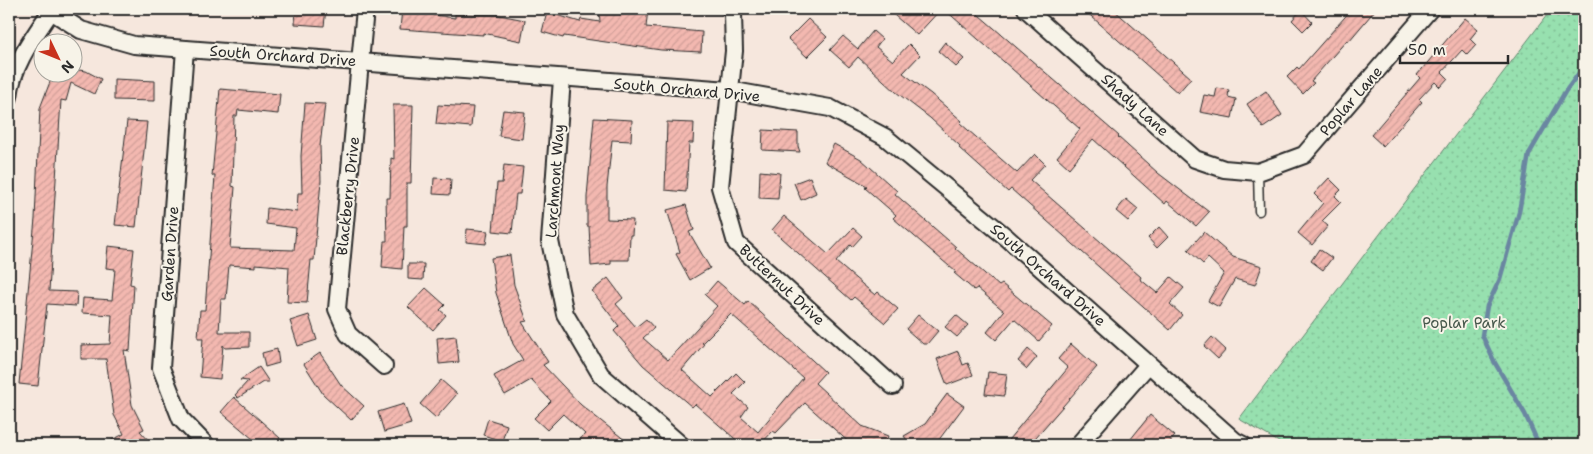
<svg xmlns="http://www.w3.org/2000/svg" width="1593" height="454" font-family="'Shantell Sans',sans-serif">
<defs>
<pattern id="park-dots" width="8" height="8" patternUnits="userSpaceOnUse" patternTransform="scale(1.25)"><rect width="8" height="8" fill="#97e0af"/><path d="M2 2h.1M6 6h.1" fill="none" stroke="#82c097" stroke-width="1.8" stroke-linecap="round"/></pattern>
<pattern id="building-hatch" width="6" height="6" patternUnits="userSpaceOnUse" patternTransform="scale(1.25)"><rect width="6" height="6" fill="#f3b8b0"/><path d="M-1 1l2-2M0 6l6-6M5 7l2-2" fill="none" stroke="#d09e98"/></pattern>
</defs>
<rect width="100%" height="100%" fill="#f6e7dd"/>
<filter id="ink" filterUnits="userSpaceOnUse"><feTurbulence type="fractalNoise" baseFrequency=".02" numOctaves="2"/><feDisplacementMap in="SourceGraphic" scale="10" xChannelSelector="R" yChannelSelector="G"/><feConvolveMatrix kernelMatrix="1 2 1 2 8 2 1 2 1" color-interpolation-filters="sRGB"/></filter>
<g filter="url(#ink)">
<polygon fill="url(#park-dots)" stroke="#61866d" points="1550,9 1584,9 1584,445 1284,445 1239,419 1547,15"/>
<g fill="none" stroke-linecap="round" stroke-linejoin="round">
<polyline stroke="#6a86a1" stroke-width="4.5" points="1539,445 1525,414 1495,363 1482,335 1487,306 1500,279 1519,212 1529,154 1565,92 1584,66"/>
</g>
<g fill="url(#building-hatch)" stroke="#2b2b2b" fill-rule="evenodd">
<polygon points="296,9 326,9 324,26 295,24"/>
<polygon points="402,9 422,9 421,13 455,18 455,14 499,15 525,20 521,41 483,33 483,35 400,29"/>
<polygon points="599,9 648,9 646,27 702,32 701,52 661,50 564,36 563,38 542,32 547,12 580,22 581,19 600,22"/>
<polygon points="887,9 941,9 917,35"/>
<polygon points="944,9 972,9 1119,136 1118,137 1158,173 1209,212 1196,226 1167,201 1165,204 1093,139 1069,168 1057,157 1080,129"/>
<polygon points="1083,9 1113,9 1191,78 1178,93"/>
<polygon points="1352,9 1376,9 1349,41 1347,40 1311,81 1314,83 1303,94 1287,77 1297,67 1299,69"/>
<polygon points="1301,10 1312,22 1303,31 1292,20"/>
<polygon points="1465,18 1478,29 1470,39 1476,45 1467,55 1462,50 1442,72 1448,78 1440,87 1435,82 1419,99 1422,102 1383,146 1371,135 1420,78 1417,75"/>
<polygon points="808,19 827,37 807,57 788,39"/>
<polygon points="873,31 882,39 876,47 893,61 909,44 920,55 903,73 931,94 962,121 960,123 1017,173 1035,154 1045,164 1030,180 1141,277 1140,279 1157,293 1171,277 1184,288 1170,304 1182,315 1170,330 1011,189 1008,192 989,175 959,148 960,146 930,118 896,92 858,57 849,67 830,50 843,36 858,49"/>
<polygon points="945,42 964,59 956,67 938,51"/>
<polygon points="72,69 86,71 101,79 94,94 71,83 66,101 61,100 49,291 77,292 76,306 47,304 38,386 19,384 35,219 40,108 53,74 50,72 72,72"/>
<polygon points="114,79 155,81 155,101 114,100"/>
<polygon points="1217,88 1229,90 1228,97 1236,99 1232,118 1200,112 1204,95 1215,97"/>
<polygon points="220,89 280,94 278,114 238,110 237,116 234,116 232,186 235,187 230,248 294,250 296,228 266,224 267,208 297,212 298,193 302,193 301,156 305,103 325,104 320,146 321,181 314,260 311,260 307,303 287,302 289,267 256,264 256,267 229,265 226,299 221,299 219,332 249,332 249,347 225,348 223,345 220,379 200,377 203,338 198,338 200,310 205,310 215,176 212,176"/>
<polygon points="1266,91 1282,115 1263,128 1247,104"/>
<polygon points="393,105 413,105 411,183 407,183 407,226 404,226 402,269 382,267 384,241 387,241 386,198 390,198 391,158 394,159"/>
<polygon points="438,105 473,107 471,127 436,124"/>
<polygon points="503,110 525,112 522,139 499,136"/>
<polygon points="594,118 632,120 631,141 612,140 607,187 607,219 633,220 632,235 630,235 629,260 611,260 611,264 591,266 589,226 587,226 587,197"/>
<polygon points="127,121 147,122 136,227 115,225"/>
<polygon points="667,122 694,123 693,143 689,143 686,192 665,190"/>
<polygon points="763,130 798,132 798,146 800,152 762,150"/>
<polygon points="834,144 861,159 897,191 895,194 956,247 955,248 999,286 1002,284 1052,326 1039,341 1014,319 996,340 987,332 1004,311 977,288 974,290 954,273 956,272 893,218 896,215 865,188 867,186 825,162"/>
<polygon points="504,165 523,167 520,194 516,194 512,233 493,231 497,183 502,183"/>
<polygon points="760,171 780,173 778,199 759,198"/>
<polygon points="810,177 816,193 801,200 794,183"/>
<polygon points="434,178 451,179 450,195 433,194"/>
<polygon points="1329,178 1341,190 1335,196 1341,202 1322,221 1328,226 1312,245 1298,233 1323,203 1314,194"/>
<polygon points="1126,199 1138,209 1128,221 1116,211"/>
<polygon points="686,205 694,230 689,232 710,268 690,280 676,254 680,252 667,210"/>
<polygon points="784,216 828,254 853,228 862,236 852,247 850,245 836,262 875,295 878,292 898,309 885,323 854,297 851,300 772,230"/>
<polygon points="1159,227 1168,237 1157,248 1148,238"/>
<polygon points="467,229 488,231 486,244 466,242"/>
<polygon points="1204,232 1233,257 1262,266 1255,285 1235,279 1219,307 1208,301 1224,273 1208,258 1203,264 1188,250"/>
<polygon points="108,246 134,249 130,284 134,285 130,351 124,350 132,405 144,429 140,431 153,445 102,445 124,434 114,415 106,359 81,359 81,345 110,344 112,315 82,313 83,298 112,300 115,269 106,268"/>
<polygon points="1319,249 1332,258 1323,270 1311,261"/>
<polygon points="510,255 514,285 527,321 522,322 548,362 543,365 581,405 631,445 573,445 585,434 563,414 547,430 534,418 551,401 531,380 505,395 494,376 523,360 513,344 496,293 491,258"/>
<polygon points="408,264 424,264 423,280 408,279"/>
<path d="M 608,278 L 623,298 L 616,304 L 636,327 L 646,319 L 654,328 L 643,338 L 668,360 L 717,306 L 705,295 L 717,281 L 745,305 L 748,301 L 825,372 L 815,383 L 862,426 L 888,436 L 885,445 L 852,445 L 805,403 L 776,433 L 773,431 L 760,445 L 742,445 L 695,404 L 692,407 L 643,365 L 614,331 L 619,326 L 592,291 ZM 731,314 L 803,378 L 758,432 L 741,417 L 748,407 L 733,394 L 745,382 L 736,373 L 712,397 L 682,370 L 704,344 L 702,343 Z"/>
<polygon points="426,288 445,305 440,310 446,315 433,330 408,307"/>
<polygon points="309,315 317,340 298,346 290,321"/>
<polygon points="918,315 938,331 927,344 923,344 906,329"/>
<polygon points="956,315 968,325 957,337 945,327"/>
<polygon points="456,336 459,362 439,364 437,338"/>
<polygon points="1212,337 1226,350 1218,359 1204,346"/>
<polygon points="1071,344 1097,367 1029,445 1004,445 1068,368 1058,359"/>
<polygon points="277,349 279,363 265,367 262,353"/>
<polygon points="1028,349 1037,357 1027,369 1018,361"/>
<polygon points="958,351 963,365 968,363 973,375 947,385 937,359"/>
<polygon points="320,353 341,385 364,406 351,420 323,394 304,364"/>
<polygon points="259,367 269,382 263,382 238,398 235,395 248,381 240,380"/>
<polygon points="988,372 1007,374 1004,396 985,394"/>
<polygon points="441,380 457,394 436,418 420,404"/>
<polygon points="947,394 964,406 935,445 910,445 904,436 925,424"/>
<polygon points="234,397 280,438 274,445 260,445 221,412"/>
<polygon points="404,404 411,424 384,432 378,412"/>
<polygon points="1150,415 1175,436 1167,445 1126,445"/>
<polygon points="488,419 507,425 502,441 483,435"/>
</g>
<g fill="none" stroke-linecap="round" stroke-linejoin="round">
<defs>
<polyline id="service" points="1258,172 1259,211"/>
<g id="minor">
<polyline points="48,9 81,30 134,45 729,90 830,108 885,137 1006,237 1235,441 1243,445"/>
<polyline points="365,9 337,309 348,334 384,366"/>
<polyline points="730,9 733,14 734,51 720,187 736,243 893,386"/>
<polyline points="1026,9 1195,159 1224,169 1258,172 1304,155 1430,9"/>
<polyline points="185,49 161,368 181,419 206,445"/>
<polyline points="562,79 550,241 565,314 601,375 681,445"/>
<path d="M 9,97 C 12,65 33,38 51,11"/>
<polyline points="1078,445 1148,365"/>
</g>
</defs>
<use href="#service" stroke="#2b2b2b" stroke-width="11"/>
<use href="#minor" stroke="#2b2b2b" stroke-width="20"/>
<use href="#service" stroke="#f7f3e8" stroke-width="8"/>
<use href="#minor" stroke="#f7f3e8" stroke-width="16"/>
</g>
</g>
<g text-anchor="middle" stroke-width="4" stroke-linejoin="round" paint-order="stroke">
<g font-size="15" fill="#2b2b2b" stroke="#f7f3e8">
<text transform="translate(283 56) rotate(4)" y="5">South Orchard Drive</text>
<text transform="translate(687 90) rotate(5)" y="5">South Orchard Drive</text>
<text transform="translate(1351 101) rotate(-49)" y="5">Poplar Lane</text>
<text transform="translate(1135 105) rotate(42)" y="5">Shady Lane</text>
<text transform="translate(555 181) rotate(-86)" y="5">Larchmont Way</text>
<text transform="translate(348 196) rotate(-84)" y="5">Blackberry Drive</text>
<text transform="translate(170 254) rotate(-86)" y="5">Garden Drive</text>
<text transform="translate(1048 275) rotate(41)" y="5">South Orchard Drive</text>
<text transform="translate(782 285) rotate(43)" y="5">Butternut Drive</text>
</g>
<g font-size="15" fill="#46584c" stroke="#f7f3e8">
<text x="1464" y="328">Poplar Park</text>
</g>
</g>
<rect width="1593" height="454" fill="none" stroke="#f7f3e8" stroke-width="30"/>
<rect x="15" y="15" width="1563" height="424" fill="none" stroke="#2b2b2b" stroke-width="2" filter="url(#ink)"/>
<g transform="translate(58 58) rotate(133)"><circle r="24" fill="#f7f3e8" stroke="#a5a39c"/>
<path d="M0-4L9 19L0 12L-9 19Z" fill="#c8321e"/>
<text y="-8" font-size="14" font-weight="bold" text-anchor="middle" fill="#2b2b2b">N</text>
</g>
<path d="M1400 55v8h108v-8" fill="none" stroke="#2b2b2b" stroke-width="2.5"/>
<text x="1408" y="55" font-size="15" fill="#2b2b2b" stroke="#f7f3e8" stroke-width="4" paint-order="stroke">50 m</text>
</svg>
